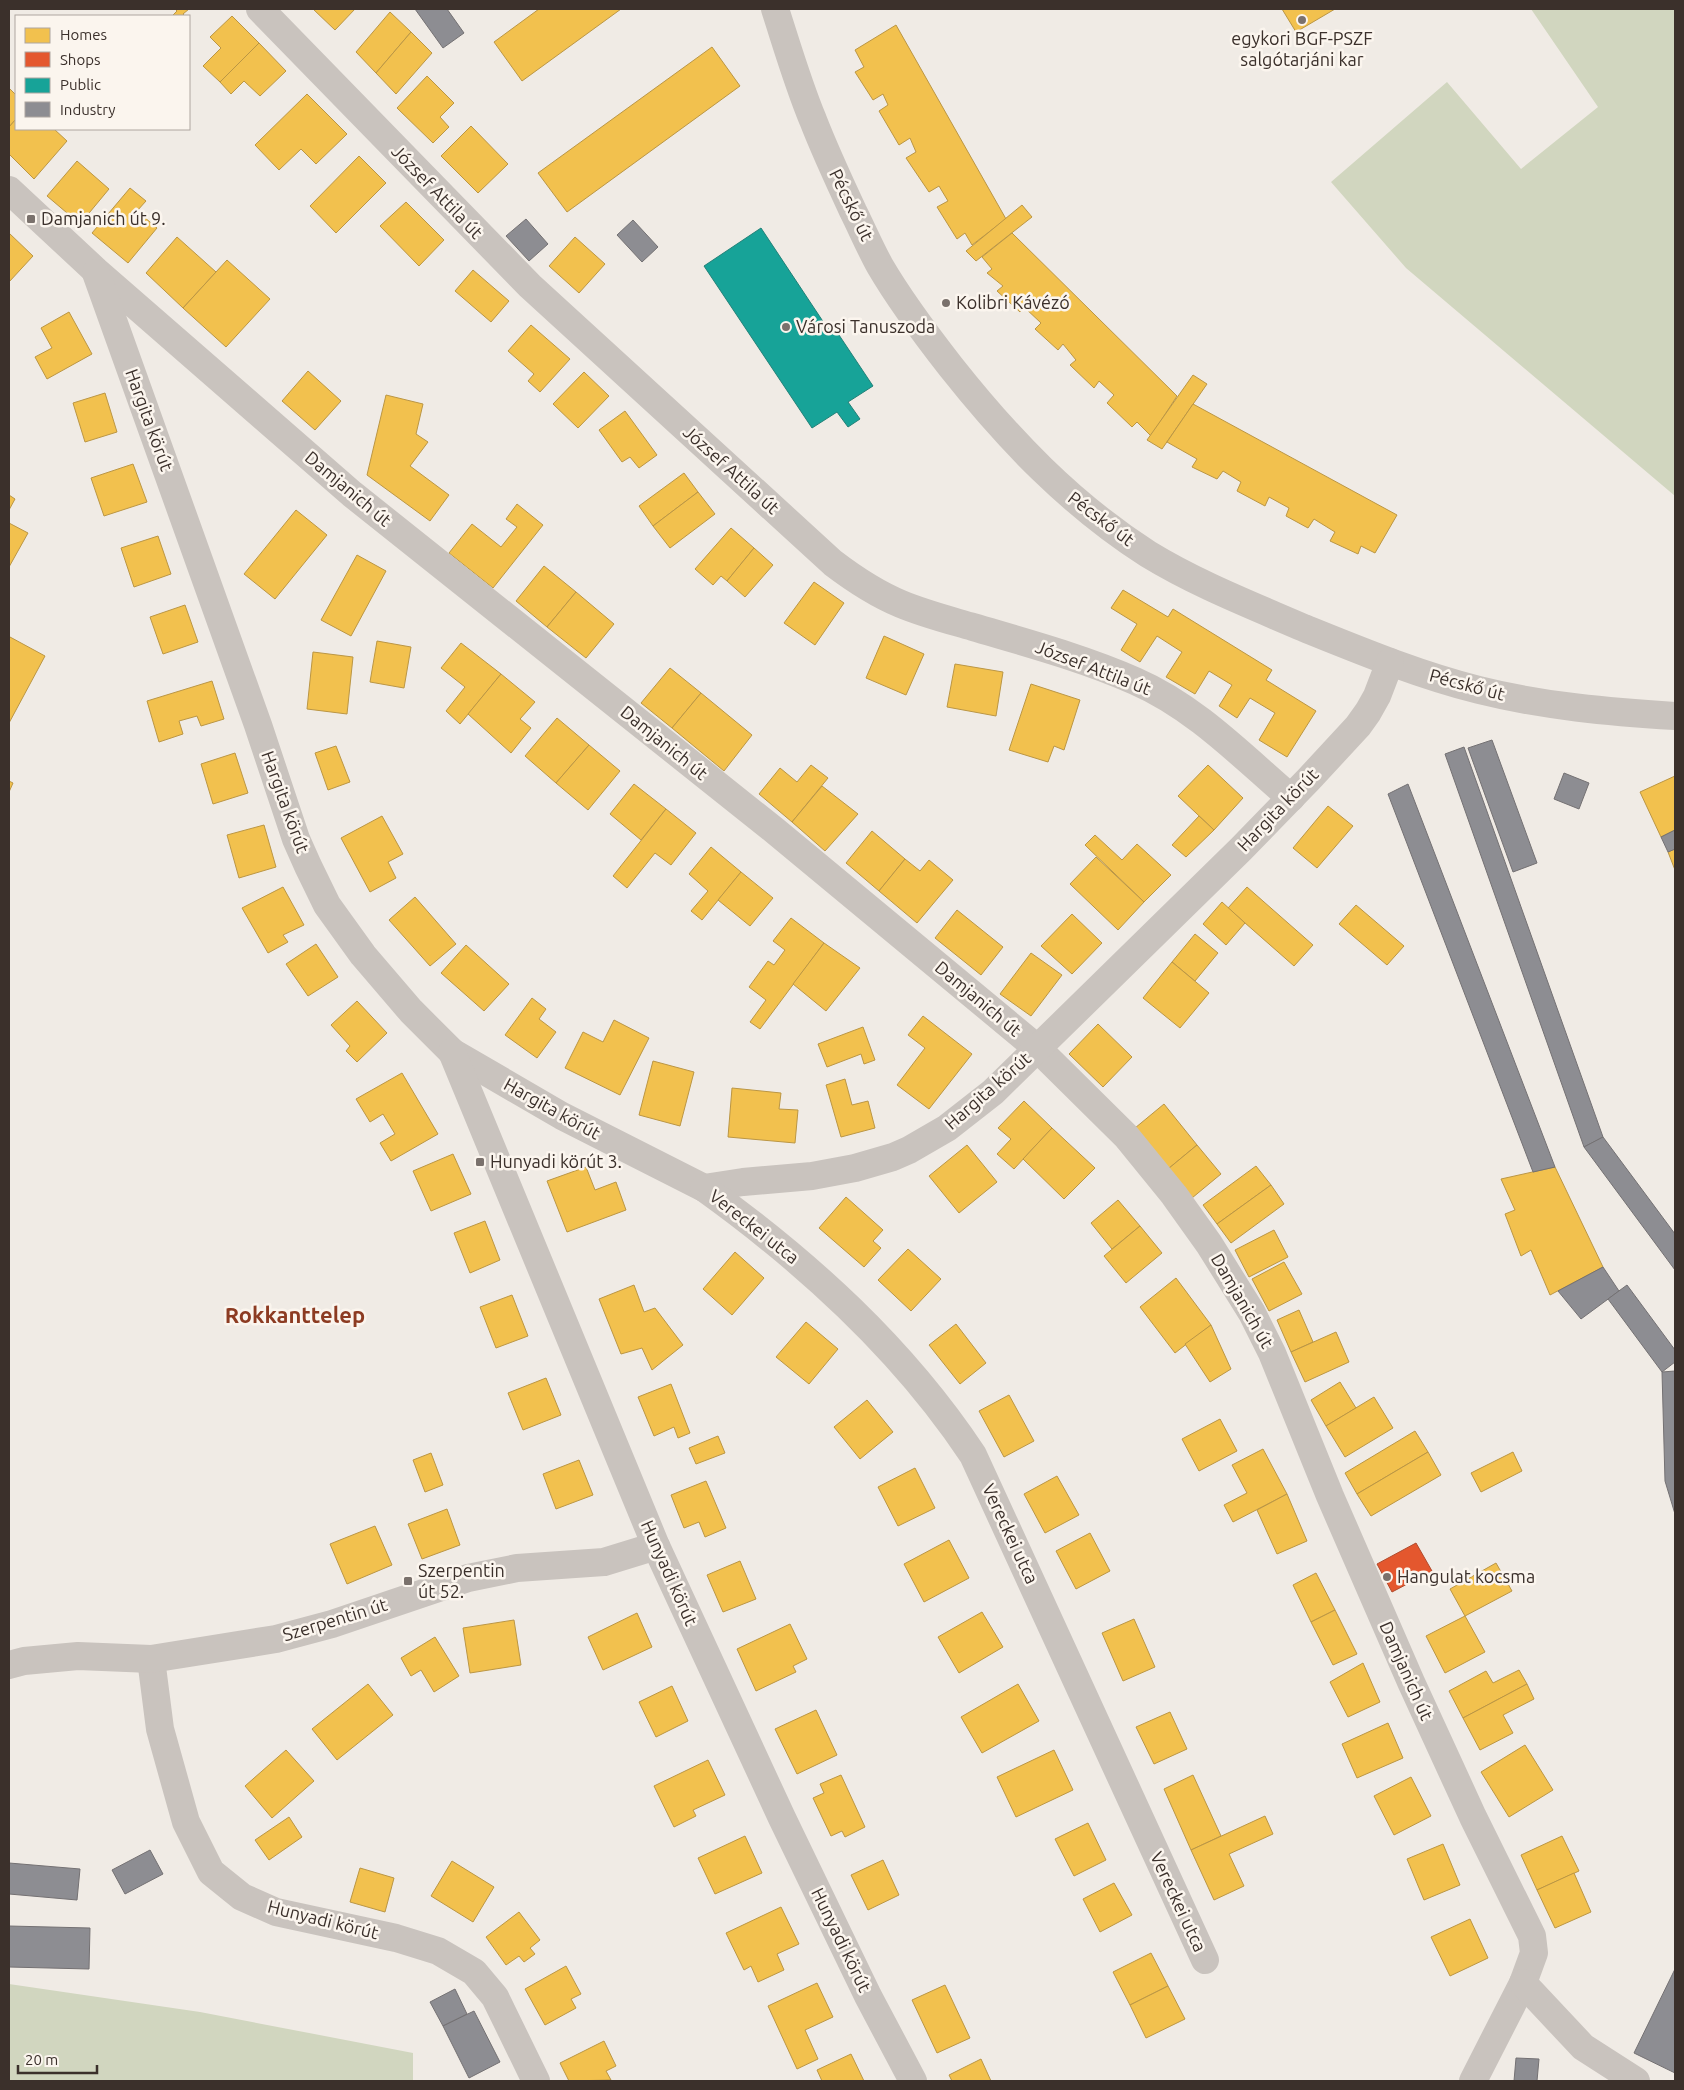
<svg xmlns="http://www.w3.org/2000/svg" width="1684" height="2090" font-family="Ubuntu,sans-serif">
<rect width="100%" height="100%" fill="#f0ebe5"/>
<g fill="#d1d6bf">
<polygon points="1531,9 1675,9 1675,496 1406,268 1331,182 1447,82 1521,169 1598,107"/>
<polygon points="9,1984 200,2012 413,2053 413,2081 9,2081"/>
</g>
<g fill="#f2c14e" stroke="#bb9644">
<polygon points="175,9 189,9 183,14 185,16 172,16 177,11"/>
<polygon points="313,9 355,9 335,30"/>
<polygon points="539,9 621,9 522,81 494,42"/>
<polygon points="1282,9 1335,9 1296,32"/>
<polygon points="390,12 411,32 376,73 356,52"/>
<polygon points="232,16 259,43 220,82 203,66 221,48 210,37"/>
<polygon points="896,25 1006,219 972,245 965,233 957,239 937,207 948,201 939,186 929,192 906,158 916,152 910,138 899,145 879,111 888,105 883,94 873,100 855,72 864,67 855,50"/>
<polygon points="411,32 432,53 396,94 376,73"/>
<polygon points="259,43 286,71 260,96 244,81 231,94 220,82"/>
<polygon points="712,47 740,86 567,212 538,173"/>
<polygon points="427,76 454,103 440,117 449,127 433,143 397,108"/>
<polygon points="9,88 16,95 16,119 9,127"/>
<polygon points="307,94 347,134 316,164 301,149 279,170 255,145"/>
<polygon points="16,119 16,129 54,129 67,141 34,179 9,154 9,127"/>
<polygon points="471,126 508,164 478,193 441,156"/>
<polygon points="359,156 386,183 336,233 310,206"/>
<polygon points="77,161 109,189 80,224 47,196"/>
<polygon points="130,188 146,201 137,211 157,228 128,263 92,233"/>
<polygon points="406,202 444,240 419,266 380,226"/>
<polygon points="1022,205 1032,217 976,261 966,251"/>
<polygon points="9,233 33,256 9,282"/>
<polygon points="1012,233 1177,396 1151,436 1137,422 1132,427 1107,403 1114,395 1099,381 1094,388 1070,365 1076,360 1063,344 1058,350 1035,329 1041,323 1024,307 1020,312 997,291 1003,286 987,273 992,269 982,257"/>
<polygon points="177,237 216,272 183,308 146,273"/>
<polygon points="575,237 605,264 579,293 549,266"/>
<polygon points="227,260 270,299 226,347 183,308"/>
<polygon points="473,270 509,301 491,322 455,291"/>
<polygon points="69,312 92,354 47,379 35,357 52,348 41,328"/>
<polygon points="531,325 570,359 540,392 528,381 534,374 508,351"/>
<polygon points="308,371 341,401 315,430 282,401"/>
<polygon points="584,372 609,396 578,428 553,404"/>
<polygon points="1193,375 1207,384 1162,449 1147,440"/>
<polygon points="105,393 117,432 85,442 73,403"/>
<polygon points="386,395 423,404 416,434 428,442 410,466 449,495 430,521 367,475"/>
<polygon points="1193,404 1397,515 1375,553 1361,546 1358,554 1330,541 1335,532 1314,519 1308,528 1286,516 1289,508 1269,497 1265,506 1237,491 1241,482 1223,471 1217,479 1192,467 1197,459 1167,442"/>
<polygon points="625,411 657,455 639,468 630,457 622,462 599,430"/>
<polygon points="133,464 147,502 104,516 91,478"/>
<polygon points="684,473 698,492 653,526 639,506"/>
<polygon points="698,492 715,514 670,548 653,526"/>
<polygon points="9,495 15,499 9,510"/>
<polygon points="517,504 543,525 493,588 449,553 472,524 501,547 517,527 506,519"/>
<polygon points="296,510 327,535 275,599 244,574"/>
<polygon points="9,523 28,533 9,567"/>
<polygon points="731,528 754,548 727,581 721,576 713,585 695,569"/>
<polygon points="158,536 171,574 134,587 121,548"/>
<polygon points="754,548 773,565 745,597 727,581"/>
<polygon points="357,555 386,571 351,636 321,620"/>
<polygon points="544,566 576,592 547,627 516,601"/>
<polygon points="814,582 844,603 815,645 784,623"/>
<polygon points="1123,590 1168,617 1173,609 1272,670 1266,680 1316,711 1287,757 1259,740 1275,713 1250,698 1237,718 1219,706 1232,685 1209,671 1195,694 1166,677 1182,652 1157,636 1140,662 1121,650 1137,624 1111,608"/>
<polygon points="576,592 614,624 586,658 547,627"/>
<polygon points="185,605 198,642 163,654 150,617"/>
<polygon points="884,636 924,654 906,695 866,678"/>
<polygon points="10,637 45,656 9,723 9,639"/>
<polygon points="377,641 411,647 404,688 370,682"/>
<polygon points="461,643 501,674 460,724 446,711 465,687 441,668"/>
<polygon points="313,652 353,657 347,714 307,709"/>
<polygon points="955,664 1003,672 996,716 947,707"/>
<polygon points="670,668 701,693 672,728 641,703"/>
<polygon points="501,674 535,702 520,719 531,728 511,753 468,714"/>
<polygon points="212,681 224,719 201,726 197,716 179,721 183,734 159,742 147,701"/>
<polygon points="1031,684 1080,700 1064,750 1054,746 1048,762 1009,750"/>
<polygon points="701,693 752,735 724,771 672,728"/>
<polygon points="557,718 589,745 556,783 525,756"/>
<polygon points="589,745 620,771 588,810 556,783"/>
<polygon points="336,746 350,782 328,790 315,753"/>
<polygon points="235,753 248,793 213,804 201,764"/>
<polygon points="811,765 828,778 792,822 759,794 780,768 797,782"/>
<polygon points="1208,765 1243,798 1214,830 1178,796"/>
<polygon points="1675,776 1675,830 1661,837 1640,792"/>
<polygon points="9,781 13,783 9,792"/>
<polygon points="634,784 666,809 641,840 610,814"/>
<polygon points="822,786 858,814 825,851 792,822"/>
<polygon points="1328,806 1353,826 1317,868 1293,848"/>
<polygon points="666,809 696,833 671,865 655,853 627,888 613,876"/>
<polygon points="382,816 403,854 388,862 396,878 370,892 341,838"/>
<polygon points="1199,816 1214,830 1186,857 1172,845"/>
<polygon points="264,825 276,867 239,878 227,835"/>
<polygon points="872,831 905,859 879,891 846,863"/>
<polygon points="1095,835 1122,860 1137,844 1171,875 1144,902 1085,845"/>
<polygon points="711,847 741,872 702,920 691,911 708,891 689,874"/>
<polygon points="1675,849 1675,870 1668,852"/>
<polygon points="1096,857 1144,902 1118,930 1070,884"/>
<polygon points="905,859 920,871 929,860 953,880 917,923 879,891"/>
<polygon points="741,872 773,898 750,926 718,900"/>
<polygon points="283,887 304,925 283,935 288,942 268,953 242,908"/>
<polygon points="1247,887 1313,945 1294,966 1228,908"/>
<polygon points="415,897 456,944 430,966 389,920"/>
<polygon points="1222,902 1245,923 1226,945 1203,924"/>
<polygon points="1356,905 1404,946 1387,965 1339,924"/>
<polygon points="957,910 1003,947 981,975 935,938"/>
<polygon points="1072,914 1102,943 1072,974 1041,946"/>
<polygon points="791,918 824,943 760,1029 750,1022 766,1000 749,987 768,961 774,965 785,950 773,941"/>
<polygon points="1195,934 1218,953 1195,981 1172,962"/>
<polygon points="824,943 860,968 826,1011 793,984"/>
<polygon points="316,944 338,977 308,996 286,964"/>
<polygon points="466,945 509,984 484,1011 441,973"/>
<polygon points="1031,953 1062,975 1031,1016 1000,994"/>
<polygon points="1172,962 1209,993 1180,1028 1143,998"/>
<polygon points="532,998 546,1009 539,1019 556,1032 537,1058 505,1035"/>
<polygon points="357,1001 387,1033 357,1062 346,1051 350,1046 331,1025"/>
<polygon points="923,1016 972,1054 929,1109 897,1085 925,1048 908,1035"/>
<polygon points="614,1020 649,1038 620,1095 565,1068 583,1032 603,1042"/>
<polygon points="1098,1024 1132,1057 1103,1087 1069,1054"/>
<polygon points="863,1027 875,1060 864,1064 861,1054 827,1067 818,1044"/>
<polygon points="653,1061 694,1072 680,1126 639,1115"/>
<polygon points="402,1073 438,1134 391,1161 380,1143 395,1134 383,1114 370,1122 356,1099"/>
<polygon points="845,1079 852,1105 868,1101 875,1128 841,1137 826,1085"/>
<polygon points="732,1088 781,1093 779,1109 798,1110 795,1143 728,1137"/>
<polygon points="1024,1101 1052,1128 1014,1169 997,1154 1011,1139 998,1128"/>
<polygon points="1164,1104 1197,1145 1168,1169 1135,1128"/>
<polygon points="1052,1128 1095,1168 1064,1199 1023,1159"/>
<polygon points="967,1145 997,1182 959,1213 929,1176"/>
<polygon points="1197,1145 1221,1174 1192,1198 1168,1169"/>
<polygon points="453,1154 471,1194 431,1211 413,1171"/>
<polygon points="1256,1166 1271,1185 1217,1224 1203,1205"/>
<polygon points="586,1167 595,1190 616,1182 626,1210 567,1232 547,1181"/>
<polygon points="1555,1167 1603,1267 1550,1295 1531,1250 1521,1256 1505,1214 1515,1210 1501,1179"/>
<polygon points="1271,1185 1284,1204 1231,1243 1217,1224"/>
<polygon points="846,1197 883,1230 873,1241 881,1248 864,1267 819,1228"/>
<polygon points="1118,1200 1140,1226 1112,1249 1091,1223"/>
<polygon points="485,1221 500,1260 470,1273 454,1233"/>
<polygon points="1140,1226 1162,1253 1126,1283 1104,1256"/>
<polygon points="1274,1230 1288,1257 1249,1277 1235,1250"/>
<polygon points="908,1249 941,1279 911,1311 878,1280"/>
<polygon points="735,1252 764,1278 732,1315 703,1289"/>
<polygon points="1284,1262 1302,1294 1269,1311 1252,1279"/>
<polygon points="1176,1278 1211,1325 1175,1353 1140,1307"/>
<polygon points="634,1285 644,1312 655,1308 683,1345 652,1370 642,1348 621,1354 599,1299"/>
<polygon points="512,1295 528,1336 496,1348 480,1307"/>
<polygon points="1299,1310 1313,1342 1291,1352 1277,1320"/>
<polygon points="806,1322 838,1349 809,1384 776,1357"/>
<polygon points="956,1324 986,1363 960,1384 929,1345"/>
<polygon points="1211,1325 1231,1369 1210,1382 1185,1344"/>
<polygon points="1336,1332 1349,1362 1305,1382 1291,1352"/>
<polygon points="546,1378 561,1415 523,1430 508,1393"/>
<polygon points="1340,1382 1356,1408 1326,1426 1311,1400"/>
<polygon points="671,1384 690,1433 678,1438 674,1427 654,1436 638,1397"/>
<polygon points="1009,1395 1034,1441 1004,1457 979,1411"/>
<polygon points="1374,1397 1393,1428 1345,1457 1326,1426"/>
<polygon points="867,1400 893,1432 860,1459 834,1427"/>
<polygon points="1220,1419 1237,1451 1199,1471 1182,1439"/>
<polygon points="1415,1431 1428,1452 1357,1494 1345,1473"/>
<polygon points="718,1436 725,1453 696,1464 689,1448"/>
<polygon points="1263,1449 1287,1494 1233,1522 1224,1505 1247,1493 1232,1465"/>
<polygon points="1428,1452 1441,1475 1371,1516 1357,1494"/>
<polygon points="1513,1452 1522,1471 1481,1492 1471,1473"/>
<polygon points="431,1453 443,1485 425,1492 413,1460"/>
<polygon points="579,1460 593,1495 556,1509 543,1474"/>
<polygon points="915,1468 935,1508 898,1526 878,1487"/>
<polygon points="1057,1476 1079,1515 1045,1533 1024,1494"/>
<polygon points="706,1481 726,1528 705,1537 699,1522 684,1528 671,1495"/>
<polygon points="1287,1494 1307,1541 1277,1554 1257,1510"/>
<polygon points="447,1509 460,1545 422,1559 408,1524"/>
<polygon points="375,1526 392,1565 347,1584 330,1544"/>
<polygon points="1090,1533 1110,1571 1076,1589 1056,1551"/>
<polygon points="949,1540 969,1578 924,1602 904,1564"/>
<polygon points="740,1561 756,1599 723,1612 707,1575"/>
<polygon points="1496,1563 1512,1591 1465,1616 1450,1589"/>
<polygon points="1316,1573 1335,1610 1311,1622 1293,1585"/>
<polygon points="1335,1610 1357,1654 1333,1665 1311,1622"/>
<polygon points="982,1612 1003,1647 959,1673 938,1637"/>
<polygon points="637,1613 652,1647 603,1670 588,1637"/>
<polygon points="1465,1616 1485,1652 1445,1673 1426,1636"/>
<polygon points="1134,1619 1155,1667 1123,1681 1102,1633"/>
<polygon points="514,1620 521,1665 470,1673 463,1628"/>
<polygon points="790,1624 807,1659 793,1666 796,1672 756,1691 737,1649"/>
<polygon points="435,1637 459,1676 434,1692 421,1670 411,1676 401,1658"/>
<polygon points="1363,1663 1380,1702 1348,1717 1330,1682"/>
<polygon points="1519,1670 1527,1684 1463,1718 1449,1691 1486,1671 1493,1683"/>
<polygon points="368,1684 393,1715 337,1760 312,1729"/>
<polygon points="1018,1684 1039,1721 982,1753 961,1717"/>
<polygon points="1527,1684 1534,1699 1503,1715 1513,1733 1480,1750 1463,1718"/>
<polygon points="672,1686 688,1721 656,1737 639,1702"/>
<polygon points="816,1710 837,1755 797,1774 775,1729"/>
<polygon points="1170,1712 1187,1749 1154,1764 1136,1727"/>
<polygon points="1388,1723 1403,1758 1357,1778 1342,1744"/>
<polygon points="1525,1745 1553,1790 1509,1817 1481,1772"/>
<polygon points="286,1750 314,1781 272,1818 245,1786"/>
<polygon points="1054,1750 1073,1790 1016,1817 997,1777"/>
<polygon points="708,1760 725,1795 693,1810 696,1816 674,1827 654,1786"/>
<polygon points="841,1775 865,1827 845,1837 842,1831 831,1836 813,1798 824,1793 820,1784"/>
<polygon points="1193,1775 1221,1836 1191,1850 1164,1789"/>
<polygon points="1411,1777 1431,1816 1394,1835 1374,1796"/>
<polygon points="1265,1816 1273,1834 1229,1854 1244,1886 1214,1900 1191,1850"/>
<polygon points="289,1817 302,1837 269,1860 255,1840"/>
<polygon points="1088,1823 1106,1860 1074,1876 1055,1839"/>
<polygon points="745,1836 762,1873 715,1894 698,1858"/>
<polygon points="1562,1836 1579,1871 1537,1890 1521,1855"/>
<polygon points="1443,1844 1460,1885 1424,1900 1407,1859"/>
<polygon points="883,1860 899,1895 868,1910 851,1875"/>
<polygon points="452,1861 494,1887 473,1922 431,1896"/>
<polygon points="360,1868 394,1878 385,1912 350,1902"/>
<polygon points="1574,1873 1591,1912 1555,1928 1537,1890"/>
<polygon points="1114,1883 1132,1915 1100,1932 1083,1899"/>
<polygon points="781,1907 799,1944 777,1954 784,1970 758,1982 751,1966 744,1970 726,1933"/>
<polygon points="519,1912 540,1940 530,1948 535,1954 524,1962 519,1956 506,1965 486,1937"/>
<polygon points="1470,1919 1488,1958 1450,1976 1431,1937"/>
<polygon points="1151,1953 1168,1986 1130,2005 1113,1972"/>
<polygon points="566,1966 581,1994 571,1999 576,2008 545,2025 525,1989"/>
<polygon points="817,1983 833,2017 805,2030 818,2059 797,2069 768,2006"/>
<polygon points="945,1985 970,2038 937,2053 912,2000"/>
<polygon points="1168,1986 1185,2019 1146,2038 1130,2005"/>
<polygon points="604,2041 616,2066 606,2071 611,2080 569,2081 560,2063"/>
<polygon points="851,2054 864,2081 822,2081 817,2070"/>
<polygon points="981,2059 991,2081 952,2081 949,2075"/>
</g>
<polygon fill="#e4572e" stroke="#b14b2d" points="1416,1543 1432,1571 1392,1592 1377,1564"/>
<polygon fill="#17a398" stroke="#228077" points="761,228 828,329 833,326 873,386 848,402 860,419 848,427 837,412 812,428 704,266"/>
<g fill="#8d8d92" stroke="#747173">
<polygon points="415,9 447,9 464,33 443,48"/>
<polygon points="526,219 548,244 529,261 506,236"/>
<polygon points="633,220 658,247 642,262 617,235"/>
<polygon points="1492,740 1537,863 1513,872 1468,748"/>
<polygon points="1464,747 1603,1137 1584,1147 1445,754"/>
<polygon points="1564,773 1589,783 1579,809 1554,799"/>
<polygon points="1408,784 1555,1167 1533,1172 1388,794"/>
<polygon points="1675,830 1675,849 1668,852 1661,837"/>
<polygon points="1603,1137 1675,1234 1675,1270 1584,1147"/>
<polygon points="1603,1267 1619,1291 1581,1319 1558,1291"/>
<polygon points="1627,1285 1675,1350 1675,1362 1662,1372 1608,1299"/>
<polygon points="1675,1371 1675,1514 1665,1481 1662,1372"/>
<polygon points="150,1850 163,1874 125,1894 112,1870"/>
<polygon points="9,1863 80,1869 77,1900 9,1894"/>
<polygon points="9,1926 90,1928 89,1969 9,1967"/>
<polygon points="1675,1969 1675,2073 1634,2053"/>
<polygon points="455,1989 467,2014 443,2026 430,2002"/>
<polygon points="474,2011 500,2062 469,2078 443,2026"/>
<polygon points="1516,2058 1539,2059 1537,2081 1514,2081"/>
</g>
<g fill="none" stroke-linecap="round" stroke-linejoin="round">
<g stroke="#c9c3be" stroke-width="28">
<path d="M 260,9 L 530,286 L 833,563 C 854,579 877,594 901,604 C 925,614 949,620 973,627 C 1027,643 1083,658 1135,681 C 1195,707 1242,756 1291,798"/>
<path d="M 775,9 C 787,46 798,84 813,120 C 825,151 839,181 853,211 C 862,229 870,248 880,266 C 901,302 926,335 951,367 C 1008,439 1070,504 1148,554 C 1197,584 1251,605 1304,628 C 1361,651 1419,675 1479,690 C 1543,706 1610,712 1675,716"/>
<polyline points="9,190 96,271 352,494 774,830 1037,1048 1126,1136 1174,1195 1209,1244 1252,1313 1272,1353 1330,1496 1411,1682 1473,1817 1532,1936 1534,1953 1523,1983 1473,2081"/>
<polyline points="96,273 258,725 296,839 308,866 327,905 363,955 411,1011 452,1052 562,1116 704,1188 743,1182 812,1176 855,1168 893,1157 909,1150 947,1128 993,1092 1241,849 1309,779 1358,726 1368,712 1377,696 1390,662"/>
<polyline points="452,1052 656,1546 782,1818 868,1996 913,2081"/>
<path d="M 704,1188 C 807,1262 902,1348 973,1455 L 1205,1960"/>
<polyline points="151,1659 160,1729 186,1822 211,1872 242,1897 276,1912 396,1938 438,1951 474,1972 495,1997 536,2081"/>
<polyline points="9,1665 24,1661 78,1656 151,1659 276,1639 332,1624 468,1578 517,1568 604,1562 656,1546"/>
<polyline points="1523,1983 1583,2047 1636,2081"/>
</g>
</g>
<g fill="#7a716c" stroke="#fbf5ee" stroke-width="2">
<circle cx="1302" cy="20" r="5"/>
<rect x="26" y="214" width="10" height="10" rx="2.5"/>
<circle cx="946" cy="303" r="5"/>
<circle cx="786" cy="327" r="5"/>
<rect x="475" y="1157" width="10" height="10" rx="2.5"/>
<circle cx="1387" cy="1577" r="5"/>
<rect x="403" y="1576" width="10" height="10" rx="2.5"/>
</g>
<g text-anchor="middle" stroke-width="5" stroke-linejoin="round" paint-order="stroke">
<g font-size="18" fill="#3b302b" stroke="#fbf5ee" text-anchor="start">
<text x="1302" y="45" text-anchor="middle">egykori BGF-PSZF<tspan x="1302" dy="21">salgótarjáni kar</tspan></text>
<text x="41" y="225">Damjanich út 9.</text>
<text x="956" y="309">Kolibri Kávézó</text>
<text x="796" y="333">Városi Tanuszoda</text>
<text x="490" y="1168">Hunyadi körút 3.</text>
<text x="418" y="1577">Szerpentin<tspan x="418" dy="21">út 52.</tspan></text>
<text x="1397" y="1583">Hangulat kocsma</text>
</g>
<g font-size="18" fill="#3b302b" stroke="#fbf5ee">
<text transform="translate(437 192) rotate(46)" y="6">József Attila út</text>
<text transform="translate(851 205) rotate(64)" y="6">Pécskő út</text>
<text transform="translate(149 420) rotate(70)" y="6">Hargita körút</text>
<text transform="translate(731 470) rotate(42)" y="6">József Attila út</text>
<text transform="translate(348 489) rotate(40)" y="6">Damjanich út</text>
<text transform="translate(1101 519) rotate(37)" y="6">Pécskő út</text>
<text transform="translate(1093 668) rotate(21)" y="6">József Attila út</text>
<text transform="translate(1467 685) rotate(15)" y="6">Pécskő út</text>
<text transform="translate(664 743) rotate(39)" y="6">Damjanich út</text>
<text transform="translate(285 802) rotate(70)" y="6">Hargita körút</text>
<text transform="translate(1278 810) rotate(-46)" y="6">Hargita körút</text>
<text transform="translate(978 999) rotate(40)" y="6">Damjanich út</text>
<text transform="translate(988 1091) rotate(-41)" y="6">Hargita körút</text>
<text transform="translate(552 1109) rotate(29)" y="6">Hargita körút</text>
<text transform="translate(754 1227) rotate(38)" y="6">Vereckei utca</text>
<text transform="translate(1242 1301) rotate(60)" y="6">Damjanich út</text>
<text transform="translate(1010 1534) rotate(65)" y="6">Vereckei utca</text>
<text transform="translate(669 1573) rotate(66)" y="6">Hunyadi körút</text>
<text transform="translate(335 1620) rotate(-17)" y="6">Szerpentin út</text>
<text transform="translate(1406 1671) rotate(66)" y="6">Damjanich út</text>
<text transform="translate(1178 1902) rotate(65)" y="6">Vereckei utca</text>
<text transform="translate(323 1920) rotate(14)" y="6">Hunyadi körút</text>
<text transform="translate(841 1940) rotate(64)" y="6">Hunyadi körút</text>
</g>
<g font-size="22" font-weight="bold" fill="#8c3b22" stroke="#fbf5ee">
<text x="295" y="1323">Rokkanttelep</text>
</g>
</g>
<rect width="1684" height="2090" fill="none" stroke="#3b302b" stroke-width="20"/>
<rect x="15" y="15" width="175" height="115" fill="#fbf5ee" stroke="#aea6a0"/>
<rect x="25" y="28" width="25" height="15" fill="#f2c14e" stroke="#aea6a0"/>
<text x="60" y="40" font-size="15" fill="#3b302b">Homes</text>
<rect x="25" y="52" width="25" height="15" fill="#e4572e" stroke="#aea6a0"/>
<text x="60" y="65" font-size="15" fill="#3b302b">Shops</text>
<rect x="25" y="78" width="25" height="15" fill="#17a398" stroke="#aea6a0"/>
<text x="60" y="90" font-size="15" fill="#3b302b">Public</text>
<rect x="25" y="102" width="25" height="15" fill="#8d8d92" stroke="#aea6a0"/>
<text x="60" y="115" font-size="15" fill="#3b302b">Industry</text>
<path d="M18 2065v8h79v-8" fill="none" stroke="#3b302b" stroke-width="2.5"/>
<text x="25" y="2065" font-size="15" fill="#3b302b" stroke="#fbf5ee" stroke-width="4" paint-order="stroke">20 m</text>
</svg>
